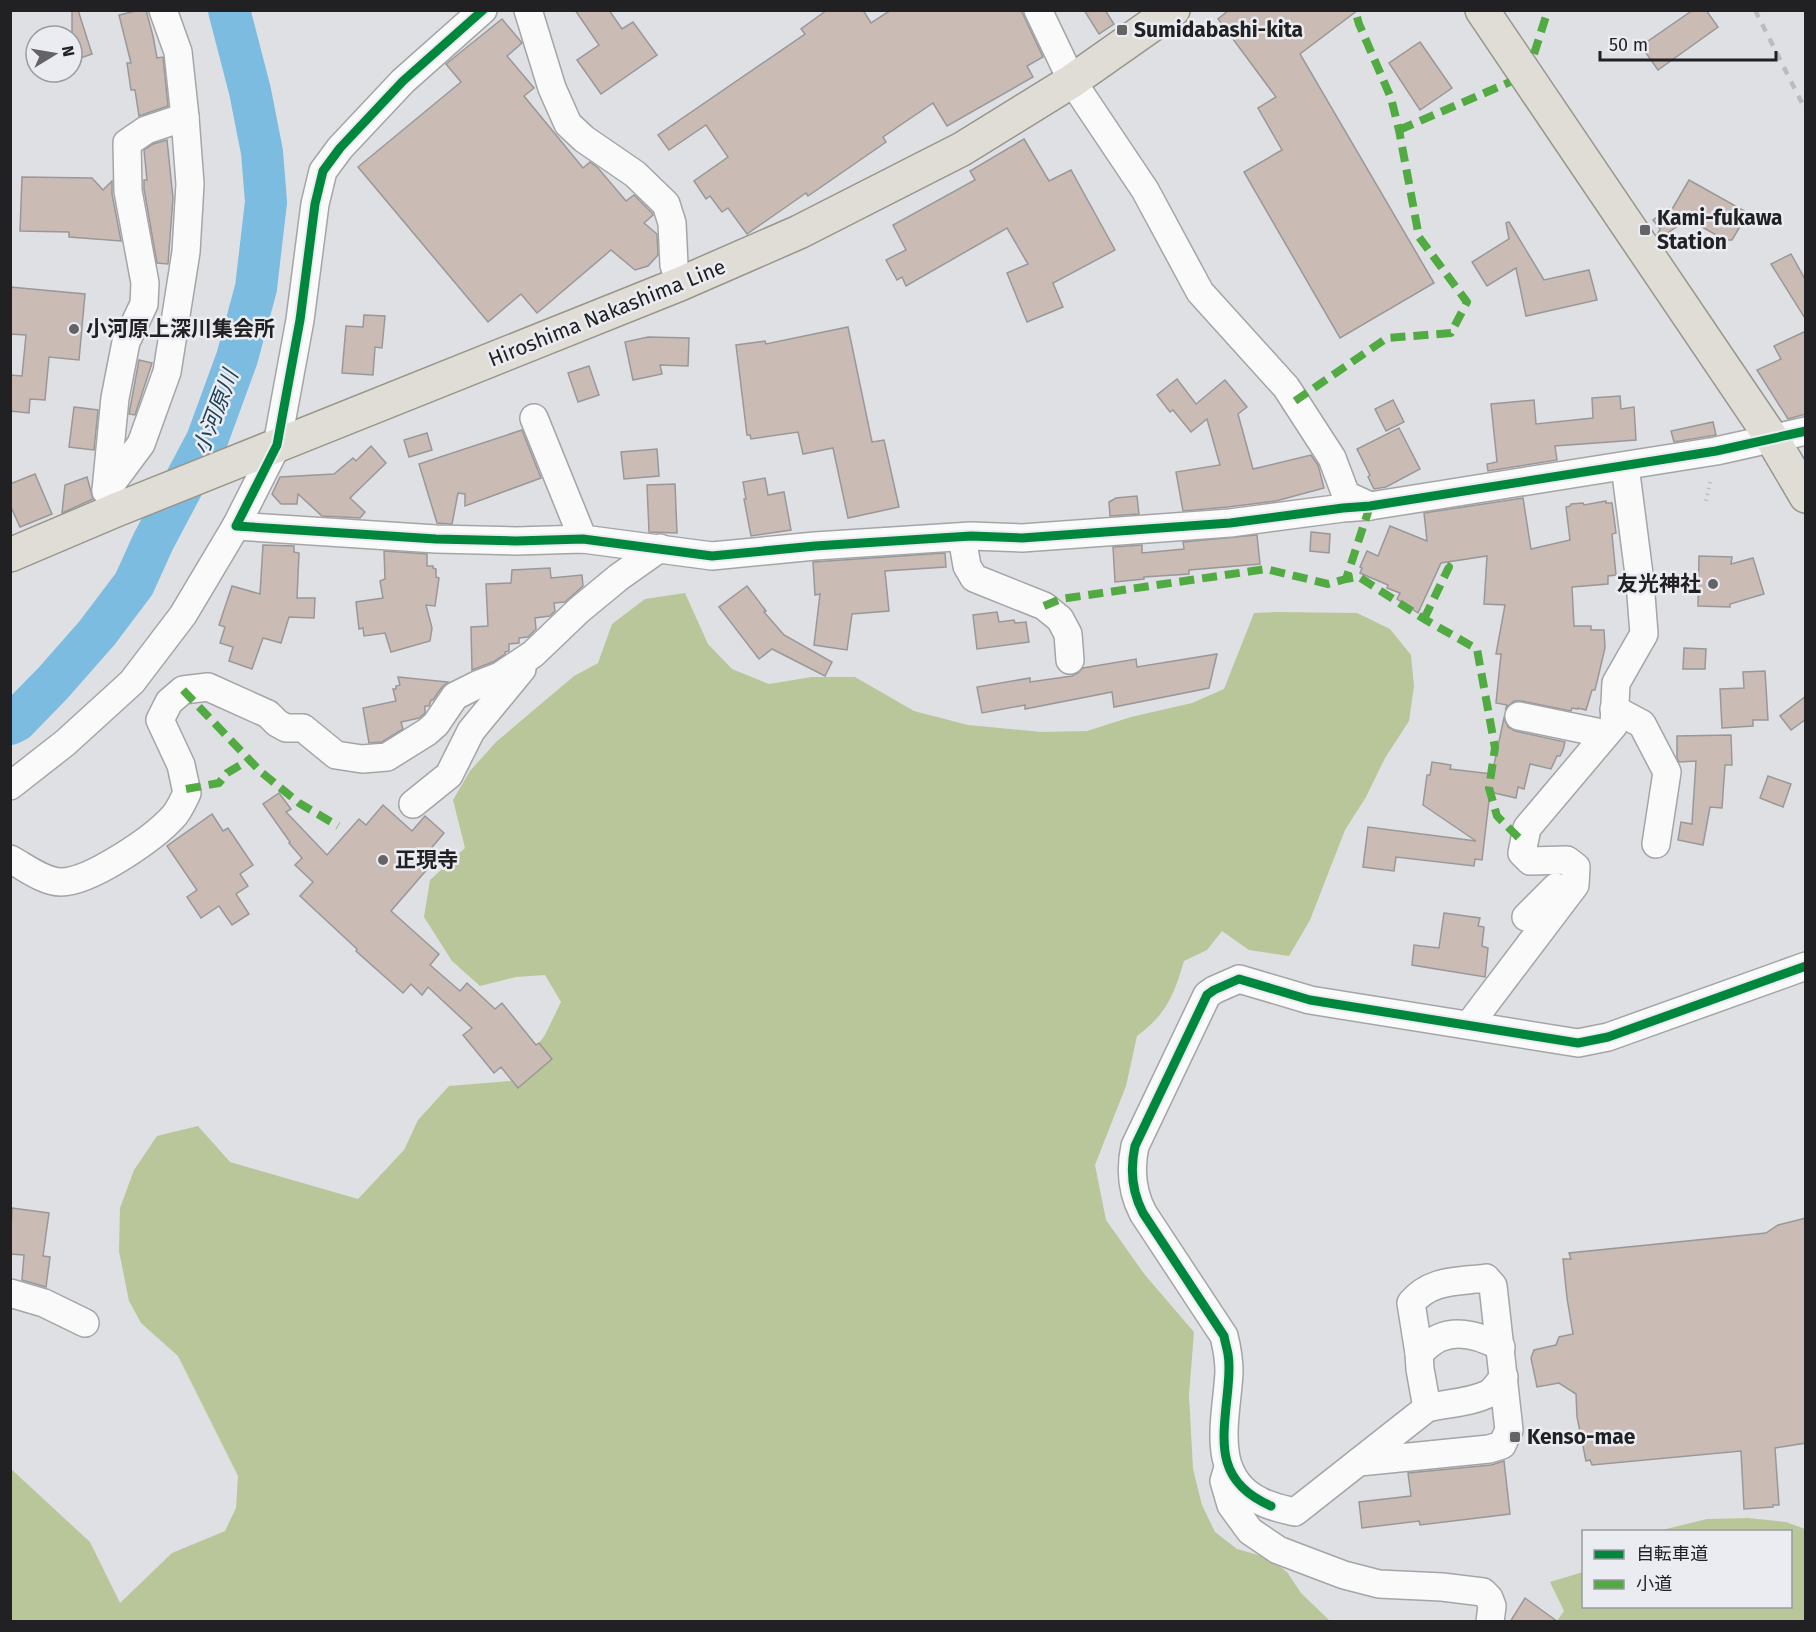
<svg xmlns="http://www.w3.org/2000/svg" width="1816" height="1632" font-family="'Fira Sans','Noto Sans JP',sans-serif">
<rect width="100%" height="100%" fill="#dfe0e4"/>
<g fill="#b8c69a">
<path d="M 685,593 L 708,644 L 732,669 L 769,684 L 812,677 L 855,677 L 914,711 L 968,725 L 1041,732 L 1087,731 L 1131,717 L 1192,703 L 1224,689 L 1254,613 L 1275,612 L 1357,613 L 1390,629 L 1411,655 L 1414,686 L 1409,721 L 1385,758 L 1366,797 L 1345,830 L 1310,920 L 1289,956 L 1249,950 L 1222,931 L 1207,950 L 1184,961 C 1174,995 1166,1015 1137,1036 L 1126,1086 L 1095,1165 L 1106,1220 L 1145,1275 L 1194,1332 L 1189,1395 L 1193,1469 L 1202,1505 L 1215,1532 L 1237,1549 L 1269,1558 L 1287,1572 L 1301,1593 L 1330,1621 L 11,1621 L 10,1468 L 90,1542 L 120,1603 L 172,1553 L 225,1531 L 236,1508 L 238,1476 L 178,1356 L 141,1323 L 129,1301 L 119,1251 L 120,1208 L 134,1170 L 157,1136 L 198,1126 L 230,1162 L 358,1199 L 404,1150 L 418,1120 L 449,1086 L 511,1081 L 545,1035 L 561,1002 L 545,975 L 516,977 L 480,986 L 452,961 L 424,917 L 430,880 L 465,848 L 453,800 L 470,771 L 496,742 L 574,676 L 598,663 L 612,624 L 645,599 Z"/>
<polygon points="1748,1518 1786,1522 1805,1529 1805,1621 1557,1621 1564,1611 1550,1582 1583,1572 1584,1606 1790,1606 1790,1532 1658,1531 1707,1519"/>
</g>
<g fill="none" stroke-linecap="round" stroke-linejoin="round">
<polyline stroke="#7cbce1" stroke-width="42" points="10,724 16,721 53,683 97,633 134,584 153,542 207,440 237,358 256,288 266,202 262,152 250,91 229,10"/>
</g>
<g fill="#cbbbb5" stroke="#999899" stroke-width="1.5">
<polygon points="72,10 78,10 92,54 72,61"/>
<polygon points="140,10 146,10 153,36 157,58 163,57 168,106 139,116 135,90 131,90 127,63 131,63 119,15"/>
<polygon points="575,10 609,10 622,29 633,22 657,55 601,94 577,60 599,45"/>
<polygon points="827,10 863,10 871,23 891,10 1021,10 1043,57 1027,66 1033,77 947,126 933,103 883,137 886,142 808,196 806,193 747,234 728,208 722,212 710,196 706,199 694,181 728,157 706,125 669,150 658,135 805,34 801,29"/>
<polygon points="1084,10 1105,10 1114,24 1099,34"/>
<polygon points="1229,10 1358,10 1300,54 1434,283 1340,338 1244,172 1282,150 1258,108 1276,97 1218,19"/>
<polygon points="1693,10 1706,10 1718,27 1658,70 1641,46"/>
<polygon points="502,19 522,43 507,56 534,88 524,96 583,168 590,162 598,168 626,201 634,195 652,213 653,215 644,223 657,234 658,255 648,266 635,270 611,250 537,313 521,294 488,322 358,167 461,82 446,64"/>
<polygon points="1420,42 1452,88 1420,110 1389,63"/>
<polygon points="1024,139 1049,181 1071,170 1115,250 1053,283 1063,307 1027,322 1007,273 1028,264 1007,228 906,286 902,277 897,280 886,260 906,250 893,225 975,180 970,171"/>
<polygon points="167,140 173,198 168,264 157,263 144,189 144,180 147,180 144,150 153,144"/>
<polygon points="22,177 92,178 103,190 112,181 112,194 121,241 69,237 69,232 20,231"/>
<polygon points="1689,180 1748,213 1732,240 1725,240 1688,219 1659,239 1657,235 1660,229 1653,220 1669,208 1671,211"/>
<polygon points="1509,222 1544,280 1589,270 1597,300 1526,316 1516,268 1487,286 1472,262 1509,239 1506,223"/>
<polygon points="1791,254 1806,281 1806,320 1771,264"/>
<polygon points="10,287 85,294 79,360 49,357 45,400 30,399 29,413 10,411 10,375 22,376 26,335 10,334"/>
<polygon points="364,315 385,316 382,348 375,347 373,375 342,373 346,326 363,327"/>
<polygon points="848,327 872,442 884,440 899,507 848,518 833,448 803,454 798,432 751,439 750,435 747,435 736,345 765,341 766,344"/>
<polygon points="1806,331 1806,414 1788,419 1757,370 1781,359 1774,346"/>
<polygon points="648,337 689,338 688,366 660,365 662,374 633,380 625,342"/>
<polygon points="139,360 152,363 135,415 129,414"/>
<polygon points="589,366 599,395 578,402 568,373"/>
<polygon points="1177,379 1196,404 1225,380 1247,407 1238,414 1253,469 1311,455 1318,465 1324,488 1276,501 1228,507 1183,511 1176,472 1220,465 1207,419 1191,432 1173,410 1170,412 1157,395"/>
<polygon points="1620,396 1621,409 1634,407 1636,440 1555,446 1557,460 1488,471 1487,464 1497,462 1491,404 1534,400 1536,424 1593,418 1592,398"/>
<polygon points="1393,400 1404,422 1386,431 1375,409"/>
<polygon points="74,407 98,410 94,450 69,447"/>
<polygon points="1713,422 1716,435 1674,442 1671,431"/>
<polygon points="1399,428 1420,469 1386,487 1374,489 1368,477 1370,475 1357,449"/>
<polygon points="522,430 541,478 465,506 465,494 458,493 452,524 437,523 419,464"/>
<polygon points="427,433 432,450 409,457 404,440"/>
<polygon points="371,446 386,463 350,498 365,512 360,518 322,516 298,494 297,504 281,504 272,494 280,477 334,474 353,458 356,461"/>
<polygon points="657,449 659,476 624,479 621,452"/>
<polygon points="35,474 52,514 20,527 10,505 10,484"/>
<polygon points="87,477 93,499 62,513 65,485"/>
<polygon points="765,478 768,495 784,492 791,530 751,536 744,499 746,499 743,482"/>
<polygon points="675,484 677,533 649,532 647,485"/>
<polygon points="1137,496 1139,514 1110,516 1109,502 1116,498"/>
<polygon points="1523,498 1531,549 1570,540 1566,507 1570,506 1571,504 1583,503 1584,505 1606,501 1606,503 1612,503 1616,533 1612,534 1616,575 1608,576 1608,584 1572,587 1574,626 1591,626 1591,630 1604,630 1605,648 1595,690 1592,690 1586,710 1578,708 1578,709 1572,708 1571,711 1522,701 1514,701 1506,708 1507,705 1496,703 1501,654 1496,654 1505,605 1484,604 1487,556 1441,563 1418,613 1397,599 1400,593 1387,588 1388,585 1360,573 1362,568 1360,567 1367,551 1378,556 1390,526 1427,541 1424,513"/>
<polygon points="1311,532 1330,534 1329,553 1310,551"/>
<polygon points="1257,535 1260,564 1189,570 1189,574 1144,577 1144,579 1115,582 1113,547 1142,545 1142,553 1184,549 1183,542"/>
<polygon points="263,545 294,546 294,552 299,553 297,598 315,598 314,618 289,617 281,643 263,638 252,669 229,661 233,647 220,643 225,627 219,625 232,586 260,594"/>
<polygon points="384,551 427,554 427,566 433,566 433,568 436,569 436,577 439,578 435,606 426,605 432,628 430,641 391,652 385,633 364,636 363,628 359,629 356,602 383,598 380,581 385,579"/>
<polygon points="945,553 946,567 885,571 889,611 852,614 847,650 814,645 820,594 815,595 813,562"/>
<polygon points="1699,556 1732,557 1731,564 1753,558 1764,594 1730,604 1730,607 1698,606"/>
<polygon points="550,568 551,578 582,575 583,586 565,602 554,603 555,611 550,616 535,618 536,629 528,637 519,638 519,643 509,644 509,651 505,652 505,654 493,662 472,670 471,627 488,626 486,584 511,583 512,570"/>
<polygon points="747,586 766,611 764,612 784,635 832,662 825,676 772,649 759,659 719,607"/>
<polygon points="997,612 999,622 1014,620 1015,623 1026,622 1029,642 977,649 973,615"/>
<polygon points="1684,648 1706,649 1705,669 1683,669"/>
<polygon points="1217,654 1209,688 1114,707 1112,692 1025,709 1025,705 982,713 977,687 1030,678 1030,682 1072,676 1078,673 1083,668 1136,659 1137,667"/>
<polygon points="1765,671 1768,720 1753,720 1753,726 1722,728 1720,689 1744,688 1743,672"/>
<polygon points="398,677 448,682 442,687 433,700 431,700 429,706 425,706 425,713 419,718 401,722 403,729 382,742 369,743 363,708 396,701 393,689 396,689 396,686 400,685"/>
<polygon points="1806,696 1806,719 1791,730 1780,716"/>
<polygon points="1504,718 1508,727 1515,731 1565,742 1563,750 1560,756 1557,756 1551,769 1530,764 1524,789 1518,787 1516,798 1490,792 1482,860 1475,859 1474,866 1396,857 1394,871 1363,867 1368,827 1476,841 1423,805 1427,775 1430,775 1432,762 1451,765 1450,769 1492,774"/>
<polygon points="1731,735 1732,765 1725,765 1722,808 1710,807 1703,845 1678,840 1681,822 1692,824 1696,761 1679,762 1677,758 1677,736"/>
<polygon points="1768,776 1791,784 1783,807 1760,798"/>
<polygon points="279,793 291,809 286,812 327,855 359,819 366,825 383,805 412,831 425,816 444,833 428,852 436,859 391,911 439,954 430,965 460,991 467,983 495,1009 502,1003 536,1045 539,1043 552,1059 518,1088 501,1067 494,1073 463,1035 472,1028 428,987 422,995 411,984 403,993 356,951 357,949 300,896 313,882 295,865 302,858 289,843 290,842 263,804"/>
<polygon points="212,814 223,831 228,828 253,865 240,874 248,886 236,894 249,914 232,925 219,906 201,918 187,897 197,890 167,846"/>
<polygon points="1444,913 1480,918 1478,926 1484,927 1482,946 1488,948 1485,977 1412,965 1414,945 1439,948"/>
<polygon points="12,1208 49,1213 43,1256 50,1257 46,1287 22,1280 24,1255 10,1254"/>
<polygon points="1806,1218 1806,1443 1775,1448 1779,1505 1773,1505 1773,1507 1744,1509 1741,1451 1592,1465 1590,1460 1586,1461 1577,1417 1576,1394 1559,1383 1537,1387 1531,1358 1534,1350 1556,1345 1559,1337 1573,1334 1567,1298 1563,1259 1571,1259 1569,1253 1766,1233 1778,1225"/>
<polygon points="1504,1461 1510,1514 1420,1525 1419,1521 1362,1528 1359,1502 1411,1496 1408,1473 1491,1465"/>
<polygon points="1525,1598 1558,1622 1510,1622"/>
</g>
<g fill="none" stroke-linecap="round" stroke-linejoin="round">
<defs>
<g id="minor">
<polyline points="483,10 403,81 340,148 323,171 315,204 300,320 277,445 236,526 436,539 516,541 583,539 712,556 815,546 971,536 1022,538 1230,523 1343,508 1370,506 1716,451 1806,431"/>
<polyline points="528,10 552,88 568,124 584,139 635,174 666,204 672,223 674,265 680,284"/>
<polyline points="1038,10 1072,81 1145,190 1200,292 1286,387 1332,458 1346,495 1370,506"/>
<polyline points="534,418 583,539"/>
<polyline points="106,490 115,398 126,342 144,304 145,283 128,191 127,143 146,130 185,117"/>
<polyline points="106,491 141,444 167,372 186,252 190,184 185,117 178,52 163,10"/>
<polyline points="962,537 967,566 974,578 1044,606 1060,619 1068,634 1070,660"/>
<polyline points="1614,709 1642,724 1667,772 1656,844"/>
<polyline points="1519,716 1606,734"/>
<polyline points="10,786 65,743 132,682 183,615 236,526"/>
<polyline points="413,804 449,775 471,731 522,669"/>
<path d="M 10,859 C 25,867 44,882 61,882 C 90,882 153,839 173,817 C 179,811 183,801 187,793 L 181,765 L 160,720 L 169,702 L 183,690 L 208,687 L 268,714 L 277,723 L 286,728 L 303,728 L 336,755 L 362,759 L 387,757 L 427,732 L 436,724 L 455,696 L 479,684 L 500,676 L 533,654 L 579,610 L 619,577 L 660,548"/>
<polyline points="1526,917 1556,887"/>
<polyline points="1469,1025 1575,885 1576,867 1567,860 1530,861 1522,853 1527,828 1614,725 1616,683 1644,634 1640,582 1625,466"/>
<polyline points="10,1293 44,1303 85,1323"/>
<path d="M 1504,1377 C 1499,1382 1494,1391 1488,1394 C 1469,1403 1447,1403 1427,1408 L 1295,1512 C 1283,1509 1271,1507 1260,1501 C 1208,1476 1227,1417 1229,1372 C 1229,1360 1227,1348 1224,1336 L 1143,1213 C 1132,1192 1130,1169 1135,1146 L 1207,995 L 1214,990 L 1239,979 L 1310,1000 L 1578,1043 L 1608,1037 L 1806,966"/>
<path d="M 1427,1408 L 1420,1369 L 1419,1353 C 1425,1348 1432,1341 1439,1338 C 1459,1329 1483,1337 1501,1347"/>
<path d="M 1359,1462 L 1489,1449 L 1502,1445 L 1509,1430 L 1493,1286 L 1486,1278 C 1457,1282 1431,1279 1411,1303 L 1419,1353"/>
<polyline points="1228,1468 1224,1481 1231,1505 1250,1531 1278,1550 1344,1575 1379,1584 1442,1587 1483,1592 1489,1598 1492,1606 1490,1622"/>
</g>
<g id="major">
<polyline points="1482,10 1773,440 1806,496"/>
<polyline points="10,555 116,510 680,284 799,232 962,149 1072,81 1173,10"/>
</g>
</defs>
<use href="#minor" stroke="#a4a5a7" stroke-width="30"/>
<use href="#major" stroke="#98958b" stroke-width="36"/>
<polyline stroke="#bfc0c0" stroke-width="4" stroke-dasharray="1.5 4.5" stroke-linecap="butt" points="1706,501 1711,478"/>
<use href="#minor" stroke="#fafafb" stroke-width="27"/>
<use href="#major" stroke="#e0ddd7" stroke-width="33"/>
<polyline stroke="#bcbcbe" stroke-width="4.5" stroke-dasharray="8 8" stroke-linecap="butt" points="1755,10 1806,111"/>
<g stroke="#52aa43" stroke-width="8" stroke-dasharray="15 8" stroke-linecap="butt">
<polyline points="1534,54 1548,10"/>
<polyline points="1399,130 1510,82"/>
<polyline points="1295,401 1387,338 1451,333 1467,302 1419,237 1399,130 1391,98 1359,24 1355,10"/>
<polyline points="1370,506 1346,579 1359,577 1424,619 1477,649 1495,748 1489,788 1497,816 1524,843"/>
<polyline points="1044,606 1061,599 1266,569 1328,584 1346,579"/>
<polyline points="1424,619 1449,567 1442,562"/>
<polyline points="183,690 261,772 299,803 338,826"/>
<polyline points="186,789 219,783 227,773 249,760"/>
</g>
<defs>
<g id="cycleway">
<polyline points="483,10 403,81 340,148 323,171 315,204 300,320 277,445 236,526 436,539 516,541 583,539 712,556 815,546 971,536 1022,538 1230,523 1343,508 1370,506 1716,451 1806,431"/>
<path d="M 1271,1506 C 1213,1481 1223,1440 1228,1387 C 1229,1376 1230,1365 1228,1354 C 1227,1348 1225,1342 1224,1336 L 1143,1213 C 1132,1192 1130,1169 1135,1146 L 1207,995 L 1214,990 L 1239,979 L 1310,1000 L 1578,1043 L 1608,1037 L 1806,966"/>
</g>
</defs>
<use href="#cycleway" stroke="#ebecf2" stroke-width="13"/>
<use href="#cycleway" stroke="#00873e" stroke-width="9"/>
</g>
<g fill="#646467" stroke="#ebecf2" stroke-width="2">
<rect x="1116" y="24" width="12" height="12" rx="3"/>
<rect x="1639" y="224" width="12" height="12" rx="3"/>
<circle cx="74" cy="329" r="6"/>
<circle cx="1713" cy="584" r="6"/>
<circle cx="383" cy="860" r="6"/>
<rect x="1509" y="1431" width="12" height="12" rx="3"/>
</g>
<g text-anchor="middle" stroke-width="5" stroke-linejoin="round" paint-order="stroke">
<g font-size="21" font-weight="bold" fill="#212123" stroke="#ebecf2" text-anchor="start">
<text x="1134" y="37">Sumidabashi-kita</text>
<text x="1657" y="225">Kami-fukawa<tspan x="1657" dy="24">Station</tspan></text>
<text x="86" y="336">小河原上深川集会所</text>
<text x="1701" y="591" text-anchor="end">友光神社</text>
<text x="395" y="867">正現寺</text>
<text x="1527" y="1444">Kenso-mae</text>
</g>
<g font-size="21" fill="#212123" stroke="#ebecf2">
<text transform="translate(607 313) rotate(-22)" y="7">Hiroshima Nakashima Line</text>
</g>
<g font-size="22" font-style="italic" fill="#1a4157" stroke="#ebecf2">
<text transform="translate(215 412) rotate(-69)" y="8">小河原川</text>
</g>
</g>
<rect width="1816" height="1632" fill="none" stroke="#212123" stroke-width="24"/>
<rect x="1582" y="1530" width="210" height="78" fill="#ebecf2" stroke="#9a9b9f" stroke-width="1.5"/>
<rect x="1594" y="1550" width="30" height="9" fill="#00873e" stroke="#9a9b9f" stroke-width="1.5"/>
<text x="1636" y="1560" font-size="18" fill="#212123">自転車道</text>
<rect x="1594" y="1580" width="30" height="9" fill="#52aa43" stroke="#9a9b9f" stroke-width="1.5"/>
<text x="1636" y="1590" font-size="18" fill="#212123">小道</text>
<g transform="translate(54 54) rotate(79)"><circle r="28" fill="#ebecf2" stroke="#9a9b9f" stroke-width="1.5"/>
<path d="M0-4.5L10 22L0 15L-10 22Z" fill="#646467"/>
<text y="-9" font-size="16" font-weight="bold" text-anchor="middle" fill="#212123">N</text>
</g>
<path d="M1600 51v9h176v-9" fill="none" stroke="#212123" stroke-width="3"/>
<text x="1609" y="51" font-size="18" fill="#212123" stroke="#ebecf2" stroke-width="4.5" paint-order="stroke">50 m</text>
</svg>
